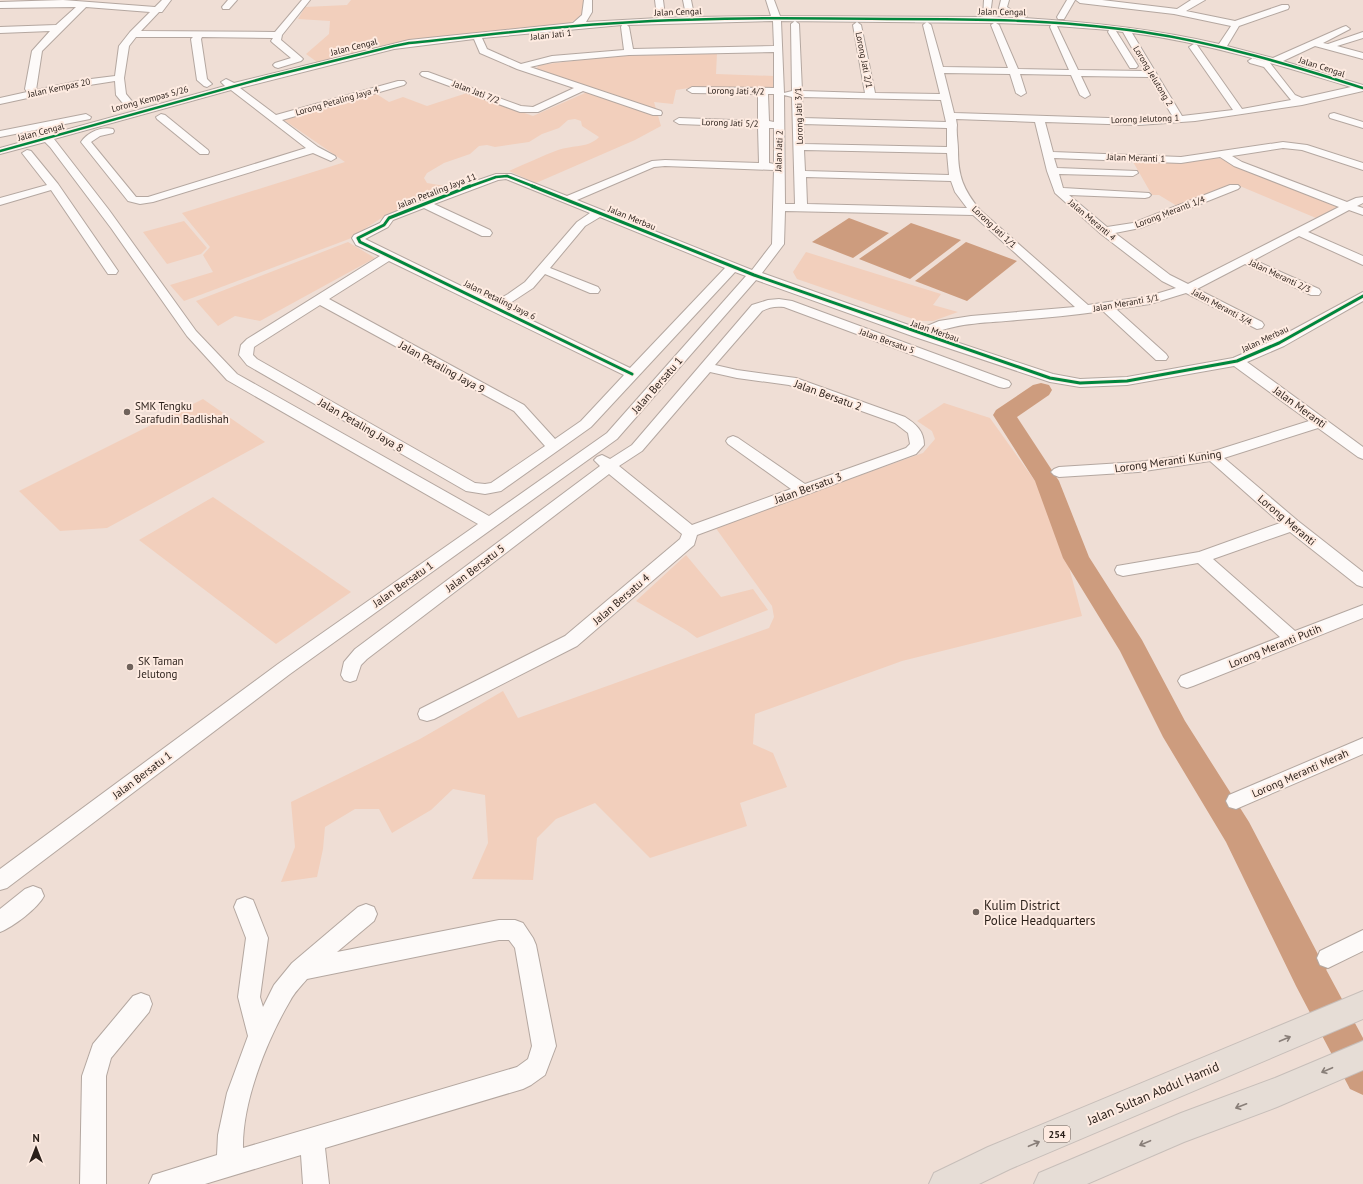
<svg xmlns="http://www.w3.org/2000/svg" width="1363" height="1184" font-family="'PT Sans',sans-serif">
<rect width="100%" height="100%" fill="#efded5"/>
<g fill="#f2cfbc">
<polygon points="351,0 583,0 584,11 577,19 566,25 407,41 317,62 306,54 329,34 330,21 298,19 305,7 347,5"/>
<path d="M 717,53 L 716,74 L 775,76 L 776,90 L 689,88 L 676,90 L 673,104 L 654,102 L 661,126 L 635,140 L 536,183 L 509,171 C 525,164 542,156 558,150 C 572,145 589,148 599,137 L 582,126 L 581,121 L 575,119 L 568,120 L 559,128 L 542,134 L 529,142 L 495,147 L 487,145 L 479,146 L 470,154 L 444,163 L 427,173 L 424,178 L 427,183 L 457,188 L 380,219 L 349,239 L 184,301 L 170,285 L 213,272 L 203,255 L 210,247 L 182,213 L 345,162 L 284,120 L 375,93 L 389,102 L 403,97 L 427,106 L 467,93 L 533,116 L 594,89 L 536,69 L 539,65 L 632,54 Z"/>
<polygon points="1217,158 1227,160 1342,206 1316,218 1235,184 1177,206 1159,195 1152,195 1132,160 1189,162"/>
<polygon points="184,221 207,248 201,254 167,264 143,232"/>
<polygon points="348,242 375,258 260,321 235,316 218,326 196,301"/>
<polygon points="806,252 941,294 933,305 958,312 933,321 919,321 797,279 793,272"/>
<polygon points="203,399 265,442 107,528 60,531 19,491"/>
<polygon points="944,403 990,418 1040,488 1065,552 1082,616 902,661 755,714 753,744 773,753 787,787 740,803 747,826 650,858 595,803 556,819 537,838 533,880 472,879 488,843 485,795 453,789 431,810 392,833 379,809 355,809 325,827 323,849 317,877 281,882 295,847 291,802 420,739 503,691 518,718 769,628 774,617 772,606 715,527 923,453 935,439 932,431 917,421"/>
<polygon points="213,497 351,592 276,644 139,540"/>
<polygon points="686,555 721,597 753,589 768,610 697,638 686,630 636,601"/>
</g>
<g fill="#cd9c7e">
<polygon points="849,218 889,233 853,258 812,242"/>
<polygon points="911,223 961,240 910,279 859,259"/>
<polygon points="966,242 1017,261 967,301 915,281"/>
</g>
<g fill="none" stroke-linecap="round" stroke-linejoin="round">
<polyline stroke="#cd9c7e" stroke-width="6" points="1309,974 1331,964"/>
<polygon fill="#cd9c7e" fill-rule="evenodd" points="1041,383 1049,385 1052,390 1049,395 1017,417 1059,481 1089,557 1142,640 1185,721 1249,822 1322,962 1363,1038 1363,1095 1350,1089 1296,986 1226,842 1163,737 1120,651 1063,558 1035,481 993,415 996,410 1033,385"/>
<defs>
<g id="minor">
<path d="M 63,0 L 155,7 L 162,0 L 171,0 L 162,12 L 159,12 L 141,31 L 275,32 L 302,0 L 310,0 L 282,35 L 281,40 L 301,57 L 303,59 L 301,61 L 278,68 L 275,67 L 273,65 L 275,63 L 291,58 L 273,43 L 271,41 L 273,38 L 202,37 L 201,39 L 207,79 L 212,84 L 207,87 L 204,86 L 197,80 L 191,39 L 193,37 L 136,37 L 129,46 L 124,78 L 126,94 L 135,105 L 134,107 L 126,107 L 116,95 L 115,81 L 83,86 L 0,104 L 0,98 L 27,92 L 25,89 L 32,51 L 50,31 L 0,33 L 0,27 L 56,25 L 76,7 L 0,8 L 0,2 ZM 86,7 L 150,12 L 130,32 L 119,46 L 115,76 L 83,80 L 36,90 L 42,51 Z"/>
<polygon points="228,0 237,0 229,9 223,9 222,7"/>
<path d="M 584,0 L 592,0 L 592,12 L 586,22 L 659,18 L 657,16 L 655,0 L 663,0 L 665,16 L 663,18 L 689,17 L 686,15 L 683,0 L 691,0 L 694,15 L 692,17 L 771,16 L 766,0 L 774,0 L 780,16 L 983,17 L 984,0 L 992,0 L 990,15 L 992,17 L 1017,18 L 1007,15 L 999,8 L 1001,0 L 1009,0 L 1007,7 L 1015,12 L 1026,14 L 1027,16 L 1024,18 C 1090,22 1155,29 1219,44 L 1231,26 L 1174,14 L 1080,3 L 1076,0 L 1102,0 L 1177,9 L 1191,0 L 1205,0 L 1186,11 L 1235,21 L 1282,5 L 1288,5 L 1289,7 L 1288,9 L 1239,26 L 1227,46 L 1273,58 L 1343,27 L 1346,26 L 1350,29 L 1323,43 L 1328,44 L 1363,32 L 1363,38 L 1337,46 L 1363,53 L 1363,59 L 1315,46 L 1283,61 L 1363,85 L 1363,91 L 1302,105 L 1195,121 L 1139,125 L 1045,122 L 1053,152 L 1181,157 L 1283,142 L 1307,145 L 1363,163 L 1363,170 L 1302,150 L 1283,148 L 1232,156 L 1242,162 L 1347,202 L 1356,198 L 1363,197 L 1363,203 L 1357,206 L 1363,208 L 1363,215 L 1349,210 L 1308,232 L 1363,256 L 1363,265 L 1299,236 L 1254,260 L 1319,289 L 1321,292 L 1319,295 L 1311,295 L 1245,264 L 1197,289 L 1262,322 L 1264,325 L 1262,328 L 1257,329 L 1186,293 L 1150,304 L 1116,309 L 1166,354 L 1168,357 L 1166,360 L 1156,360 L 1103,311 C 1075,315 1046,318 1017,320 C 989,323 959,322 932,334 L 1053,374 L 1080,379 L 1127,377 L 1233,358 L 1274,340 L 1363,292 L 1363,301 L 1284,346 L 1247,362 L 1363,447 L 1363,459 L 1358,457 L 1318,428 L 1224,458 L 1298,521 L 1363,572 L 1363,587 L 1357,585 L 1290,532 L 1213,559 L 1295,631 L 1363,605 L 1363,618 L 1193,686 L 1187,688 L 1181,686 L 1178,681 L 1181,676 L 1280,637 L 1198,563 L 1123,576 L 1117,574 L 1115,570 L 1117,566 L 1199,552 L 1280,523 L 1210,461 L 1138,472 L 1059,477 L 1054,475 L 1051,472 L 1054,469 L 1059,467 L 1138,462 L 1211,452 L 1309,421 L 1234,366 L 1127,385 L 1080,387 L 1050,382 L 915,337 L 756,280 L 617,439 L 290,674 L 7,888 L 0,890 L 0,869 L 278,664 L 478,524 L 227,380 L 187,336 L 111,228 L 50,147 L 45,142 L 0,154 L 0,148 L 225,86 L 221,82 L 226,79 L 234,83 L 409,40 L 573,23 L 582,15 ZM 773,21 L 774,46 L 633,49 L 629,27 L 627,25 ZM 781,21 L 994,23 L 991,25 L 1008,68 L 943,67 L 931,25 L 927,22 L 923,25 L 940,94 L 875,93 L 861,25 L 857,22 L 853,25 L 865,93 L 802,91 L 799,24 L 795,21 L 791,24 L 792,91 L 784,93 ZM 996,23 L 1051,25 L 1050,27 L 1069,70 L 1018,69 L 999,25 ZM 622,25 L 621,27 L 624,50 L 552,56 L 521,64 L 487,49 L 482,38 ZM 1057,26 L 1109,30 L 1108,32 L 1130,68 L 1136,68 L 1138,66 L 1116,31 L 1123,32 L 1145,71 L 1078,70 ZM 1132,33 C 1207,43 1279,65 1351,87 L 1302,98 L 1295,95 L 1270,63 L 1253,58 L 1248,61 L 1250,63 L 1264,67 L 1291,100 L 1242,109 L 1197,45 L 1194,44 L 1189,47 L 1233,110 L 1182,116 ZM 474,39 L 480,53 L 517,69 L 574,88 L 533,107 L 521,106 L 428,72 L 422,72 L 420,74 L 422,76 L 520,112 L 538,112 L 583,91 L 653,115 L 661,115 L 662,113 L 661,111 L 530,67 L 552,62 L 629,55 L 774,52 L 774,88 L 692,87 L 687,90 L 692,93 L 758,94 L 758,121 L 679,118 L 674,121 L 679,124 L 758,127 L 759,163 L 665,160 L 652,161 L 567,196 L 511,174 L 496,174 L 458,187 L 385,216 L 380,223 L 354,235 L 352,238 L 356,245 L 380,256 L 247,339 L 241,345 L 239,355 L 247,365 L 466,491 L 485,494 L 501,491 L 591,427 L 735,272 L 746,276 L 607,433 L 489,516 L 237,374 L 196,331 L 109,210 L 54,139 L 231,90 L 306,148 L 148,197 L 136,197 L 91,142 L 100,136 L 113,133 L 114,131 L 113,129 C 101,126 87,133 81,142 L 128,201 L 140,204 L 153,202 L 313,153 L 331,161 L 336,158 L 335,156 L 318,147 L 282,120 L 404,85 L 406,83 L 404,81 L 398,81 L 276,115 L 240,88 L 394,49 ZM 944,73 L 1010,74 L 1016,93 L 1021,96 L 1026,93 L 1020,74 L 1071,75 L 1080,95 L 1085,98 L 1090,95 L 1081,76 L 1149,77 L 1173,117 L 1139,119 L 954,113 ZM 768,94 L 774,94 L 774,122 L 769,121 ZM 784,95 L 792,97 L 795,204 L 785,204 ZM 802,97 L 941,100 L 946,122 L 803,118 ZM 956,119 L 1035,122 L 1047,171 L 1055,193 L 1101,234 L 1162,281 L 1176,288 L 1149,296 L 1088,305 L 980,210 C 963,189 958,176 958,150 C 958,142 956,133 957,125 ZM 803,124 L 947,128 L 947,147 L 804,144 ZM 769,128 L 774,128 L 774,164 L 769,163 ZM 804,150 L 947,153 L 949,175 L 805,171 ZM 1220,157 L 1234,166 L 1339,207 L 1188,284 L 1170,275 L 1115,233 L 1140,228 L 1238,189 L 1240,187 L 1238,185 L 1230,185 L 1133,223 L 1107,227 L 1069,195 L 1145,198 L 1149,197 L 1151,195 L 1149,193 L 1063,188 L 1059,174 L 1133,176 L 1138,173 L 1137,171 L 1057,168 L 1054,158 L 1181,163 ZM 665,166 L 774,170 L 772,244 L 752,270 L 577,200 L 654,167 ZM 806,177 L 951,181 L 955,192 L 967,208 L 807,204 ZM 506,179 L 590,213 L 577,222 L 525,282 L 508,294 L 494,302 L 365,239 L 388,227 L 393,220 L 424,208 L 482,236 L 490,236 L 492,233 L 490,230 L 434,204 L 498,180 ZM 785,211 L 973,215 L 1075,307 L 971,316 L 939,321 L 920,329 L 762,273 L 784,244 ZM 600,217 L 725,268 L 630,368 L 504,307 L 533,288 L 545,274 L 590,293 L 598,293 L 600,290 L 598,287 L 550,268 L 585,226 ZM 389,261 L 624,375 L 581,421 L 555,439 L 524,405 L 329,299 ZM 320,305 L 514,411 L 545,446 L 491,483 L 485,484 L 475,483 L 257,359 L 253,355 L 254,347 L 257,345 Z"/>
<polygon points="1067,0 1075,0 1064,19 1058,19 1057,17"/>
<polygon points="1334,113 1363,122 1363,128 1330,118 1329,116 1330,114"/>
<polygon points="86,114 91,117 90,119 0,137 0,131"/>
<polygon points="161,114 165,115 208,150 209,152 208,154 200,154 157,119 156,117"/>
<polygon points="27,150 31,151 58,184 118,271 116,274 108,274 51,190 0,205 0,198 47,185 22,153"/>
<path d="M 779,299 L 792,301 L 1009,381 L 1011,384 L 1009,387 L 1004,388 L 999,387 L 784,307 C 776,306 769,307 762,311 L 715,365 L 737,370 L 796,378 L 905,417 C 916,424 924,431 924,445 L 916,454 L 697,535 L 694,545 L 577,646 L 434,719 L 427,721 L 420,719 L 418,714 L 420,709 L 565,636 L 680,539 L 682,534 L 609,474 L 367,659 L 361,665 L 356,680 L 350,682 L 344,680 L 341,675 L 344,662 L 355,649 L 600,466 L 594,460 L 597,457 L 602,455 L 610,459 L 632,445 L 752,305 L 768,300 ZM 710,372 L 737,378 L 789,385 L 895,423 L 908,433 L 910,444 L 906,448 L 805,484 L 738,438 L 733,436 L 728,438 L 726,441 L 728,444 L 791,489 L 692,525 L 619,466 L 642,451 Z"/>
<polygon points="1363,738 1363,754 1236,809 1229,807 1226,801 1229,795"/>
<path d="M 33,886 L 41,889 L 44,896 C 38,908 13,927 0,932 L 0,909 L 25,889 Z"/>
<path d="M 245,897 L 253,900 L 268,938 L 260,997 L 263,1007 L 274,985 L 292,963 L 358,907 L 366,904 L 374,907 L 377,914 L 374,921 L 337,952 L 499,920 L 515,920 L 523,923 L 533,938 L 536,945 L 556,1046 L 545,1075 L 531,1085 L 523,1089 L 325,1148 L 329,1184 L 303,1184 L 301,1155 L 205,1184 L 149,1184 L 153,1175 L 217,1155 L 218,1135 L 227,1093 L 248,1036 L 238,997 L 246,938 L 234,907 L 237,900 ZM 499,940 L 509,940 L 515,948 L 532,1046 L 528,1059 L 517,1067 L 243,1148 C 242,1102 267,1040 290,1001 C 294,993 301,986 307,979 Z"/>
<polygon points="1363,930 1363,951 1328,968 1320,965 1317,958 1320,951"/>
<polygon points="141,993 149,996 152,1004 149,1012 111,1058 106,1076 106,1184 80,1184 82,1076 93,1044 133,996"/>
</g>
<g id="major">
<polygon points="1363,991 1363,1019 1010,1169 979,1184 929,1184 934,1173 988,1147"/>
<polygon points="1363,1041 1363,1070 1277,1107 1184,1142 1087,1184 1034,1184 1039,1173 1181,1113 1275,1078"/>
</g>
</defs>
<use href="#minor" stroke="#b4a7a0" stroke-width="2"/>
<use href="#major" stroke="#c7beb9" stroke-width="2"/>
<use href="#minor" fill="#fdfaf9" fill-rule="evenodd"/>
<use href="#major" fill="#e6ddd6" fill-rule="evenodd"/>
<defs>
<g id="cycleway-far1">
<path d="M 0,151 L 268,77 L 394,46 L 409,43 C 473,37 537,28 602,24 C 697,17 792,18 887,19 C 973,19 1058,19 1143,32 C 1218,43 1291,65 1363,88"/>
<polyline points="468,187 496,177 507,176 535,187"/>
</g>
<g id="cycleway">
<polyline points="470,186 389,218 384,225 358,238 360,242 632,374"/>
<polyline points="532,186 754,275 1050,378 1080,383 1127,381 1237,361 1279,343 1363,296"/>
</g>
</defs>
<use href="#cycleway-far1" stroke="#feebe1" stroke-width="4"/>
<use href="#cycleway" stroke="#feebe1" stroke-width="5"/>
<use href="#cycleway-far1" stroke="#00873e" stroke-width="2.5"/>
<use href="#cycleway" stroke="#00873e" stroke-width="3"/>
</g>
<defs><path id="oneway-shaft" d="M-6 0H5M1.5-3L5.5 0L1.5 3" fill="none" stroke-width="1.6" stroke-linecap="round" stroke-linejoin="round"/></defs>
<g stroke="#887e78">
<use href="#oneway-shaft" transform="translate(1285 1039) rotate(-23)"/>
<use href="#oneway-shaft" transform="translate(1327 1070) rotate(157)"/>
<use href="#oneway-shaft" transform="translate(1241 1106) rotate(159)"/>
<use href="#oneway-shaft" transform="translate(1145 1143) rotate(157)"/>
<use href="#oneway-shaft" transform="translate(1034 1144) rotate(-23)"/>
</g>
<g fill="#6f625b" stroke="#feebe1" stroke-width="1.5">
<circle cx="127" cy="412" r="4"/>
<circle cx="130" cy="667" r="4"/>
<circle cx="976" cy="912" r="4"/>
</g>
<g text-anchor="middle" stroke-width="4" stroke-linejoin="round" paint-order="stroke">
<g font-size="9" fill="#2a1f19" stroke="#feebe1">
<text transform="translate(678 12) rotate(-2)" y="3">Jalan Cengal</text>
<text transform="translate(1002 12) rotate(1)" y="3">Jalan Cengal</text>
<text transform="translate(551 35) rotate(-6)" y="3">Jalan Jati 1</text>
<text transform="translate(354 47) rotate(-14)" y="3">Jalan Cengal</text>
<text transform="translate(864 60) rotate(79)" y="3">Lorong Jati 2/1</text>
<text transform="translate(1322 67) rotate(18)" y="3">Jalan Cengal</text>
<text transform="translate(1153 76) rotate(59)" y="3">Lorong Jelutong 2</text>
<text transform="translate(59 88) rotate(-12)" y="3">Jalan Kempas 20</text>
<text transform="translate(736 91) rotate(1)" y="3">Lorong Jati 4/2</text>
<text transform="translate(476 92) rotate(21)" y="3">Jalan Jati 7/2</text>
<text transform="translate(150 99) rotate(-15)" y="3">Lorong Kempas 5/26</text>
<text transform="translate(337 101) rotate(-16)" y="3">Lorong Petaling Jaya 4</text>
<text transform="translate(799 116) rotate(-92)" y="3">Lorong Jati 3/1</text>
<text transform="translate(1145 119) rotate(-2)" y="3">Lorong Jelutong 1</text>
<text transform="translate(730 123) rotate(2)" y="3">Lorong Jati 5/2</text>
<text transform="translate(41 132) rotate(-15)" y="3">Jalan Cengal</text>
<text transform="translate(779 151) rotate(-88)" y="3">Jalan Jati 2</text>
<text transform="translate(1136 158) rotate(2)" y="3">Jalan Meranti 1</text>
<text transform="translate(437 191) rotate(-21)" y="3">Jalan Petaling Jaya 11</text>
<text transform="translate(1170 212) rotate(-21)" y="3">Lorong Meranti 1/4</text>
<text transform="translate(632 218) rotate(22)" y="3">Jalan Merbau</text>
<text transform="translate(1092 220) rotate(40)" y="3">Jalan Meranti 4</text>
<text transform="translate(994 227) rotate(43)" y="3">Lorong Jati 1/1</text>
<text transform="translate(1280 276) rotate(25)" y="3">Jalan Meranti 2/3</text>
<text transform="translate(500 300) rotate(26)" y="3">Jalan Petaling Jaya 6</text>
<text transform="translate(1126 303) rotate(-10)" y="3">Jalan Meranti 3/1</text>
<text transform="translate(1222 307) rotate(28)" y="3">Jalan Meranti 3/4</text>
<text transform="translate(935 331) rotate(19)" y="3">Jalan Merbau</text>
<text transform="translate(1265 339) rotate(-25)" y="3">Jalan Merbau</text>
<text transform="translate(887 341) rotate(20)" y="3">Jalan Bersatu 5</text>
</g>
<rect fill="#feebe1" stroke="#6a5c55" stroke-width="1" x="1044" y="1126" width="26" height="16" rx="3"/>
<g font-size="10" font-weight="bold" fill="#2a1f19">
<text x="1057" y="1138">254</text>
</g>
<g font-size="11" fill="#2a1f19" stroke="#feebe1">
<text transform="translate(442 367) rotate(29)" y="4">Jalan Petaling Jaya 9</text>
<text transform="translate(657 385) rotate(-49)" y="4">Jalan Bersatu 1</text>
<text transform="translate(828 395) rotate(20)" y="4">Jalan Bersatu 2</text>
<text transform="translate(1300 407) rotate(36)" y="4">Jalan Meranti</text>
<text transform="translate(361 425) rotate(30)" y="4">Jalan Petaling Jaya 8</text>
<text transform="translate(1168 461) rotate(-8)" y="4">Lorong Meranti Kuning</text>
<text transform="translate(808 488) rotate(-20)" y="4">Jalan Bersatu 3</text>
<text transform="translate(1287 520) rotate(40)" y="4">Lorong Meranti</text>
<text transform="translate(475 568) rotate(-37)" y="4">Jalan Bersatu 5</text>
<text transform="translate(403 584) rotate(-35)" y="4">Jalan Bersatu 1</text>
<text transform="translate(621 599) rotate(-41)" y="4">Jalan Bersatu 4</text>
<text transform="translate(1275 646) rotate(-22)" y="4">Lorong Meranti Putih</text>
<text transform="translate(1300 773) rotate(-24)" y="4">Lorong Meranti Merah</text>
<text transform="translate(142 775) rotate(-37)" y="4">Jalan Bersatu 1</text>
</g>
<g font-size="11" fill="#2a1f19" stroke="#feebe1" text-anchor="start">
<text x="135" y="410">SMK Tengku<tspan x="135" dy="13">Sarafudin Badlishah</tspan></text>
<text x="138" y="665">SK Taman<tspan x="138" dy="13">Jelutong</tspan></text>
</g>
<g font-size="13" fill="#2a1f19" stroke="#feebe1" text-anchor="start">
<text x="984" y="910">Kulim District<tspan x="984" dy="15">Police Headquarters</tspan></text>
</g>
<g font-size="13" fill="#2a1f19" stroke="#feebe1">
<text transform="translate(1153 1093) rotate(-23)" y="5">Jalan Sultan Abdul Hamid</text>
</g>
</g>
<g transform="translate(36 1148)" stroke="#feebe1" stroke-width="3" paint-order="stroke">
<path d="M0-3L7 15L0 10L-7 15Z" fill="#2a1f19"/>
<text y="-6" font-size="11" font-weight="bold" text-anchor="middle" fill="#2a1f19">N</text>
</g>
</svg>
